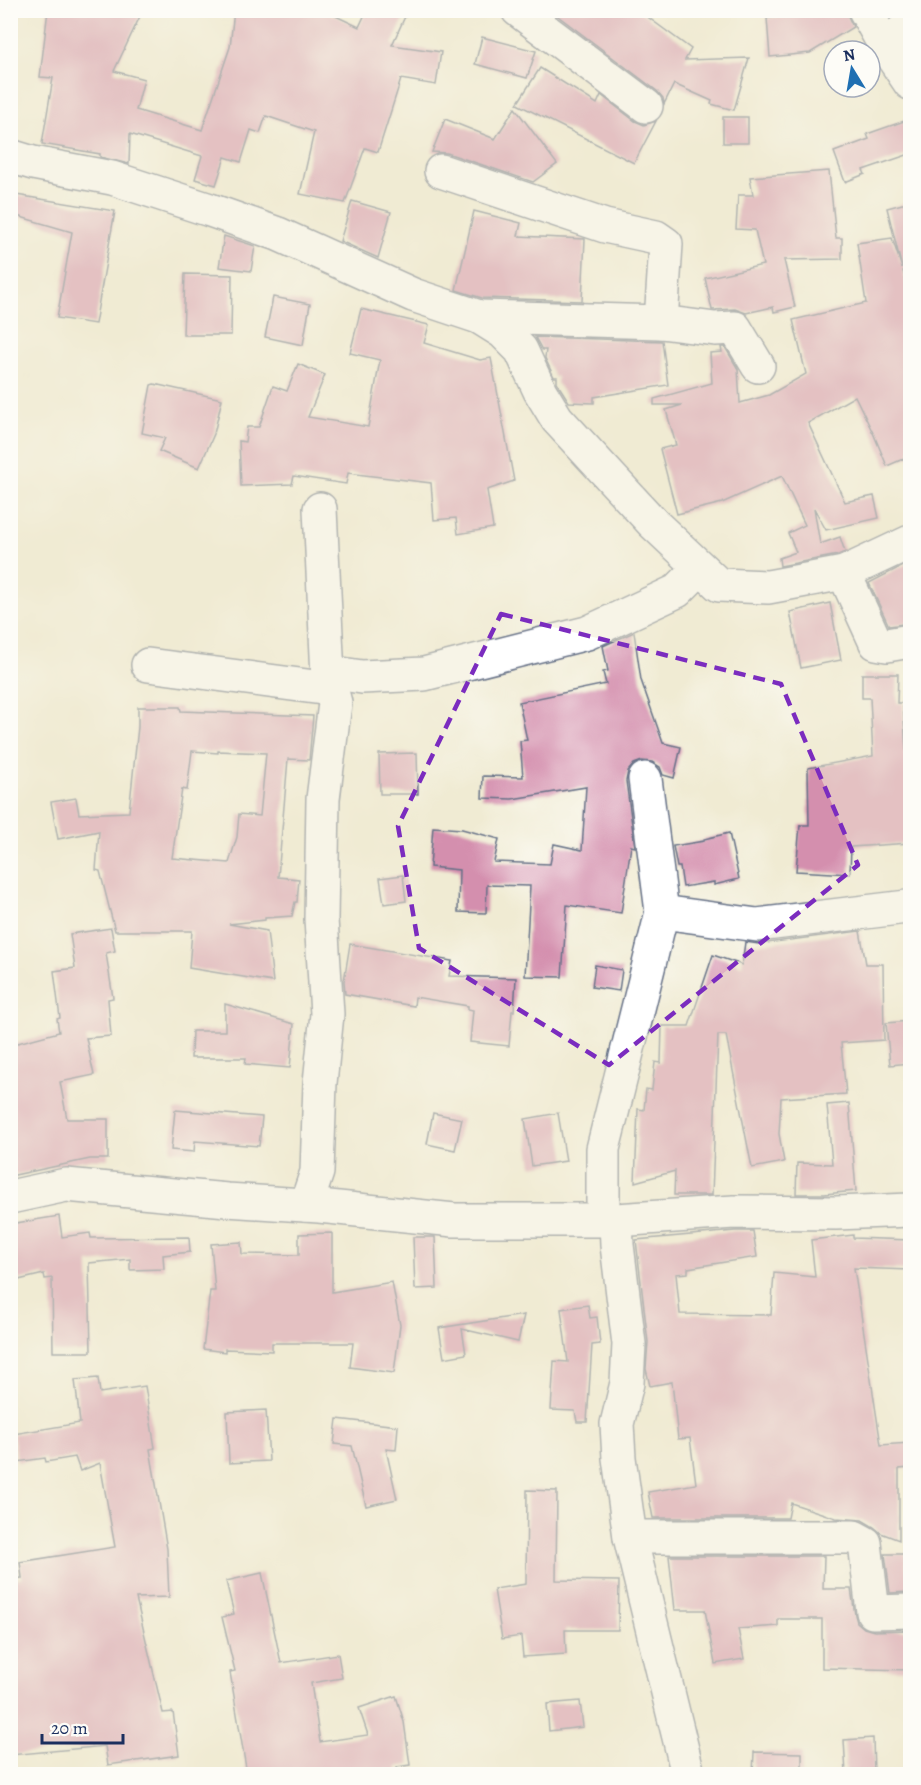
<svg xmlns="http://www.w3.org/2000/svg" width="921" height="1785" font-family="Alegreya,serif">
<rect width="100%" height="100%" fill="#fdfcf7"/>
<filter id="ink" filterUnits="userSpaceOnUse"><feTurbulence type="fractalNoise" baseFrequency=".0167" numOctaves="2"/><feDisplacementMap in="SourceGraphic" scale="12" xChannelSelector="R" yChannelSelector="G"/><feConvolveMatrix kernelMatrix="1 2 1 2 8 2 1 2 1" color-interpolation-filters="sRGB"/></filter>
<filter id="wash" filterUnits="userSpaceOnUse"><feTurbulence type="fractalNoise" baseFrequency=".008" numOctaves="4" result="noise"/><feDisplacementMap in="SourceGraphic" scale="24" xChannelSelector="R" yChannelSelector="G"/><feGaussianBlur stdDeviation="1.35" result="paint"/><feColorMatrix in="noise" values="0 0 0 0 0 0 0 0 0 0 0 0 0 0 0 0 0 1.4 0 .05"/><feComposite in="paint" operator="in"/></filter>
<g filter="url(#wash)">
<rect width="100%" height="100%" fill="#f0ebd3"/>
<g id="blocks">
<g fill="#d48fae" fill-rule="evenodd">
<polygon points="48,10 143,10 114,71 144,79 136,110 202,130 230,47 234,10 323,10 359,27 367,10 408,10 392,45 441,52 436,85 401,79 378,152 365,148 345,203 300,194 314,132 266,116 260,133 251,130 241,162 225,157 216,185 195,179 202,156 130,134 129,164 100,157 100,154 42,144 53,78 40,77"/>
<polygon points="550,10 638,10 691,49 685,60 749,58 734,110 711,104 712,101 674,84 664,104 663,98 657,91"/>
<polygon points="797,10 845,10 853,27 810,53 770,57 767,18 800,15"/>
<polygon points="482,37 536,51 527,78 475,64"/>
<polygon points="540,68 597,104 601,95 635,121 644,125 656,121 634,163 517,104"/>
<polygon points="515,108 557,164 533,182 447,153 432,152 445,119 495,139"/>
<rect x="723" y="117" width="25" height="26"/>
<polygon points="910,119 910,154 863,170 865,174 845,182 834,152 869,139 867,134"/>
<polygon points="829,171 836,238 842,238 842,259 784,260 795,307 774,312 773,307 746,313 735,309 712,310 705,278 763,265 755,230 736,229 738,195 753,195 750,177"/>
<polygon points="10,194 115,211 95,324 57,318 72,232 10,214"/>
<polygon points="352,201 391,212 378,258 340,241"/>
<polygon points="910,202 910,270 903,271 910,294 910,456 887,466 874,435 855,396 808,423 845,502 874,496 879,518 826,530 814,508 820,544 840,537 845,552 838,555 780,566 779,558 796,552 788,533 805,525 782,476 722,503 677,514 660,449 676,445 666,410 682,405 654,405 654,399 712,383 710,353 722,352 721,347 725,347 738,369 740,403 769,395 806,374 793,320 866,303 857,243 892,238 902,268 887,208"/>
<polygon points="474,211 521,223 518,236 585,239 582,301 482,298 456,290"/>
<polygon points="224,236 255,246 251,271 219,267"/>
<polygon points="185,274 232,275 231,335 183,335"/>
<polygon points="273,297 310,304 303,345 265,337"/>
<polygon points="361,309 429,325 424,343 480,360 491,358 514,481 487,490 493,528 458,534 456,518 434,520 431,483 348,473 346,484 294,476 292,484 241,486 239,441 245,442 247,427 259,427 273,386 287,391 298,364 325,375 308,417 368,427 380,360 350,353"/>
<polygon points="535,337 662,341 668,385 594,397 594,403 569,402 557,383 557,377 554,377 545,358 546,350 542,350"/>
<polygon points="154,384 222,399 214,434 199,468 159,451 165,438 142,433 151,385"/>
<polygon points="910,562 910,623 889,626 869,583"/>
<polygon points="830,603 841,660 801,668 790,612"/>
<polygon points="634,632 641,680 663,743 681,747 674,778 663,775 660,767 652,762 642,761 634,764 628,771 626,781 635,847 631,846 621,913 567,905 562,977 525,976 530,886 487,885 486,913 458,912 459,870 430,867 433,827 462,829 499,839 494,862 550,864 554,844 582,850 586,787 512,799 482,798 483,776 523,777 520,741 527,740 519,702 606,684 603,672 608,671 603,646"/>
<polygon points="862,674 898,674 897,703 903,703 906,750 910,750 910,843 851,847 850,874 796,871 800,825 809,825 808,768 873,756 870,698 862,698"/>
<path d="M 138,707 L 180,707 L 181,711 L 313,716 L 309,760 L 288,759 L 278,877 L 299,879 L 297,902 L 295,902 L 292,916 L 265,918 L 265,920 L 229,924 L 267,931 L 273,982 L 189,968 L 192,931 L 115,931 L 100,871 L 96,870 L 99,831 L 58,839 L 51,802 L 76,798 L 79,814 L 129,812 L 138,727 ZM 192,751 L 218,753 L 218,751 L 266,753 L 260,816 L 239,814 L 237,837 L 229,863 L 172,858 L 182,789 L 187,790 Z"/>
<polygon points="417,753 418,794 380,794 379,754"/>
<polygon points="729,833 739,879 714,885 714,882 683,887 680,867 677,867 673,846 704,841 704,839"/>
<polygon points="403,875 406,901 384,904 380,878"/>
<polygon points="111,928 115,951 106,953 113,998 108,999 111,1036 86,1038 94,1075 60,1082 67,1119 108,1119 108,1159 90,1159 10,1176 10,1045 59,1032 57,1019 60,1018 54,971 75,968 70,934"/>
<polygon points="860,931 866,964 883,964 884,1040 841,1043 846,1094 781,1098 779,1134 784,1162 752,1168 726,1035 718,1035 712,1195 674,1195 675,1171 635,1182 638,1109 644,1110 646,1089 652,1090 655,1062 661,1063 662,1026 689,1026 713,955 742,965 745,942 759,944"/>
<polygon points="350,944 452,961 449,976 516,978 514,1011 512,1011 509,1046 470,1042 473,1010 468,1009 468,1006 415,997 414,1006 345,994 344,981"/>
<polygon points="595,965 622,970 619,991 592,987"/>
<polygon points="225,1004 294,1024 290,1068 245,1064 246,1058 191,1058 192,1031 225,1031"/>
<polygon points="910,1021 910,1063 890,1065 886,1023"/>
<polygon points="849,1103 856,1191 824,1194 796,1194 797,1163 832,1164 827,1105"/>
<polygon points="175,1110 262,1117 259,1146 195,1141 194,1152 171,1150"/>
<polygon points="433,1113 462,1119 455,1150 427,1144"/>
<polygon points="558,1113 566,1161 532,1166 525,1119"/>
<polygon points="59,1216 62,1237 90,1233 91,1238 189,1237 190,1252 163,1255 164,1269 130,1270 130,1259 89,1263 91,1352 53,1352 52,1278 45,1279 44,1274 10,1282 10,1224"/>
<polygon points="735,1231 753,1231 757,1257 688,1268 688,1273 676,1274 680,1314 771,1315 774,1273 815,1277 811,1240 853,1235 853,1238 910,1240 910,1270 854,1268 881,1445 910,1443 910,1468 899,1469 899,1540 881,1533 874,1527 862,1520 836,1518 791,1503 788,1518 653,1518 648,1492 696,1484 690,1438 678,1439 672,1382 650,1386 646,1369 648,1342 636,1240"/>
<polygon points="332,1233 332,1292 392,1282 400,1325 394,1373 350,1367 353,1343 272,1343 272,1351 225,1349 225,1352 203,1349 210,1291 215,1291 211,1244 241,1242 242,1254 299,1255 299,1234"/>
<polygon points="413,1237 435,1237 437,1288 415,1289"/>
<polygon points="588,1305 590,1318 597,1317 600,1344 592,1345 587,1422 577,1422 575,1411 551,1410 554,1361 568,1362 561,1309"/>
<polygon points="524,1315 518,1342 462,1329 466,1354 444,1358 439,1328"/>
<polygon points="98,1378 100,1393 145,1386 155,1448 150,1449 167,1549 169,1597 136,1598 163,1713 173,1712 179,1755 108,1765 105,1746 10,1755 10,1579 22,1578 20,1562 115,1547 100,1463 80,1471 75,1457 46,1462 45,1458 17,1462 13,1434 80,1423 75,1380"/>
<polygon points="266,1410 269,1461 229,1463 227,1412"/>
<polygon points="337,1419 398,1426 396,1450 386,1449 397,1499 366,1506 352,1446 334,1444"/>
<polygon points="527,1490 557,1491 556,1580 619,1581 618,1630 565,1630 566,1654 523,1657 521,1636 502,1639 494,1589 526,1584"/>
<polygon points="885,1554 905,1554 909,1592 890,1593"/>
<polygon points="669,1556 824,1556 823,1589 851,1589 855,1615 857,1622 864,1628 874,1631 910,1630 910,1670 822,1668 822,1619 778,1619 778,1626 738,1629 744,1659 715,1664 705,1610 675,1610"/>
<polygon points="262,1573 281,1663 338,1654 342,1678 311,1683 320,1742 368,1735 359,1708 396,1696 404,1722 410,1765 397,1767 398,1774 247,1774 230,1672 235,1671 222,1617 234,1614 226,1581"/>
<polygon points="580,1701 583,1727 549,1731 547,1704"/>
<polygon points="873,1738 874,1774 846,1774 844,1740"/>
<polygon points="754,1752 802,1753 802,1774 753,1774"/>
</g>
</g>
</g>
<g filter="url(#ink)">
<use href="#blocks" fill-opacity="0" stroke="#667187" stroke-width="1.5"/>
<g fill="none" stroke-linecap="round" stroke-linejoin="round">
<defs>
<g id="minor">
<polyline points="518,10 646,106"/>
<polyline points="865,10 885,46 910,83"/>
<polyline points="885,46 910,25"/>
<polyline points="10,156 33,163 112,178 210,210 278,234 413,295 479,317 503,332 521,350 540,391 557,419 653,523 719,585 768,587 844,573 910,542"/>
<polyline points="441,171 605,226 656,237 666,244 661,322"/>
<polyline points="479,317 661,322 715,329 735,328 758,366"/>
<polyline points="844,573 876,643 887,645 910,641"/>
<polyline points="148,665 330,689"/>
<polyline points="328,672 362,677 424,674 587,633 677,591 698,570 696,565"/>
<polyline points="662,912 757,925 907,907"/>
<polyline points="10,1197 66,1185 227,1200 319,1206 454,1220 616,1220 734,1212 836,1213 910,1210"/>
<polyline points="603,1201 603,1149 662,912 645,779"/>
<polyline points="306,1205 317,1172 320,1083 327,1014 321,919 323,799 335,703 328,676 320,509"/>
<polyline points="616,1220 617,1245 629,1344 627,1383 617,1424 619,1458 630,1537 688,1774"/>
<polyline points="630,1537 854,1537 865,1543 873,1612 910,1611"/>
</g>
</defs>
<use href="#minor" stroke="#667187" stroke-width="36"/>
<use href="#minor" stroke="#fff" stroke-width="33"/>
</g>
</g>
<path d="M0 0H921V1785H0ZM 501,614 L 781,684 L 858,865 L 609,1065 L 419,948 L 398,826 Z" fill="#f0ebd3" fill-opacity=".55" fill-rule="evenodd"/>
<path fill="none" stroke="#7b2cbf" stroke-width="4.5" stroke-dasharray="12 8" stroke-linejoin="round" d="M 501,614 L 781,684 L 858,865 L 609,1065 L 419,948 L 398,826 Z"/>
<rect width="921" height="1785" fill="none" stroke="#fdfcf7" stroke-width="36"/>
<g transform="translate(852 69) rotate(349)"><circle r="28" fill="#fdfcf7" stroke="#a3aaba" stroke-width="1.5"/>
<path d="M0-4.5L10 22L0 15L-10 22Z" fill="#1f6fb2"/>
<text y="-9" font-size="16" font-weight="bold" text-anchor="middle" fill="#1b2f5e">N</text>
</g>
<path d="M42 1734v9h81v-9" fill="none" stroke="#1b2f5e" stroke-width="3"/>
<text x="51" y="1734" font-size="18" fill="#1b2f5e" stroke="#fdfcf7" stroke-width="4.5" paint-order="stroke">20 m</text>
</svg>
